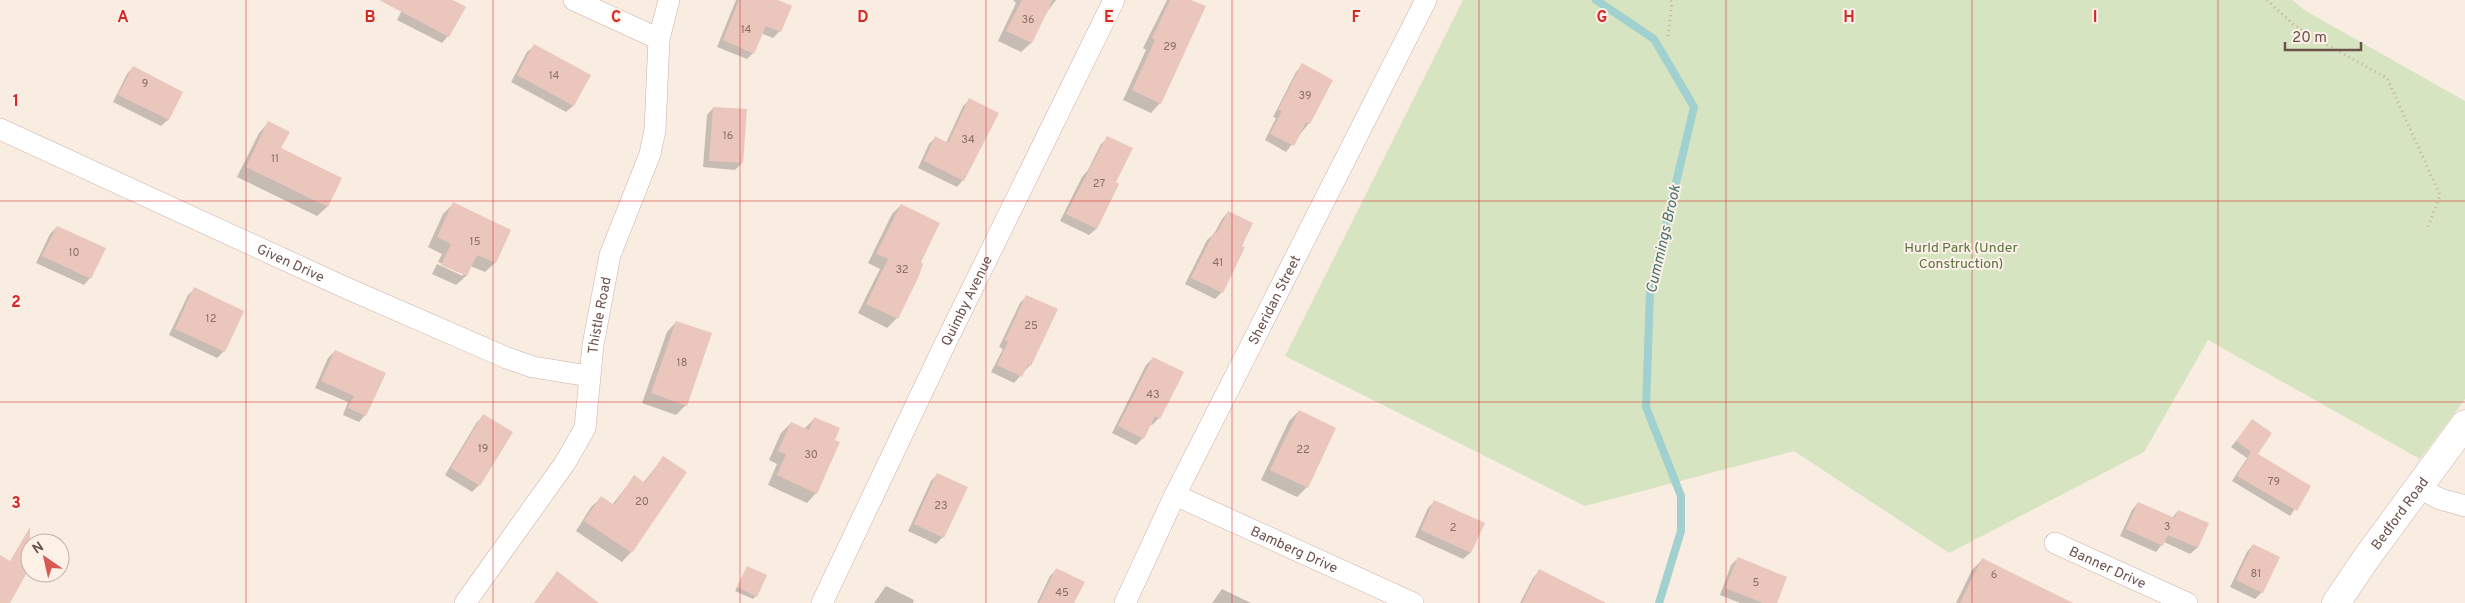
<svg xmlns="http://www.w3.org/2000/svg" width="2465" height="603" font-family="Overpass,sans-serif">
<rect width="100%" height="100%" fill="#f9ece1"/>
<polygon fill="#d6e4c2" points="1463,0 2293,0 2304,10 2465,101 2465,399 2420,459 2208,340 2144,452 1949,553 1794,451 1585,506 1285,356"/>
<g fill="#0003">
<polygon points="407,0 450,0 448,36 442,43 397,20"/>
<polygon points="736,0 775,0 790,6 780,31 773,38 761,33 753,53 747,59 717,47"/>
<polygon points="1013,0 1056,0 1044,16 1031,43 1021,52 998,41 1016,3"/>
<polygon points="1167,0 1188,0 1160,103 1151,113 1123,100 1146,50 1143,48"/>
<polygon points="534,46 589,75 573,106 566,112 511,82 527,52"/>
<polygon points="1302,65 1309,123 1286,152 1265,140 1276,118 1273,117 1296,72"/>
<polygon points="133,67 182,92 168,120 161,126 113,102 127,74"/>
<polygon points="969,100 963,180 957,187 918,168 929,144 935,138 946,143 963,106"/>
<polygon points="713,108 746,110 742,163 735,170 703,167 707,115"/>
<polygon points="268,123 280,149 341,179 327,207 317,216 237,177 259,133"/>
<polygon points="1108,138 1114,183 1118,184 1096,229 1089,235 1060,221 1082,177 1088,170 1101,144"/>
<polygon points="453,204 495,263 485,272 470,266 466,276 456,285 432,274 437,264 463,276 463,273 438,262 442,254 428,247 443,214"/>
<polygon points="901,205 919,262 922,264 897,318 887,328 858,313 880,269 868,263 892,214"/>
<polygon points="1228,212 1222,292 1215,299 1185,284 1207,240 1214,234 1222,219"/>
<polygon points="57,227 90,278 84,285 36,263 50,234"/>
<polygon points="195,289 224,351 217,358 169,335 188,295"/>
<polygon points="1027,296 1030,365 1014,383 991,372 1003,349 999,347 1020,303"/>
<polygon points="676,322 686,405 676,415 642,403 667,332"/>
<polygon points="335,351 365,415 359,422 343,415 348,402 315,388 328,358"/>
<polygon points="1153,358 1159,418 1152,425 1150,424 1143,438 1136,445 1112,433 1146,365"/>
<polygon points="1299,411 1335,429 1307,487 1297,497 1261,480 1289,421"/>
<polygon points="484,416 479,485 472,492 445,475 477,422"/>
<polygon points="815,418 816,493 807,503 768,485 777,464 769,460 781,433 791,423 804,429"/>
<polygon points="2252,421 2256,455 2310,487 2290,516 2232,481 2247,458 2231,447"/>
<polygon points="663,458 631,552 622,562 576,531 591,507 601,498 612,505 634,477 643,483"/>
<polygon points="938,474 943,537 936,544 908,531 931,481"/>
<polygon points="1435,501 1483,524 1470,553 1463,559 1415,537 1428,508"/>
<polygon points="2138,503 2172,518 2178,511 2207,524 2197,548 2190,554 2164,542 2156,552 2120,536 2132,510"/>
<polygon points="2253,545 2262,592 2255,599 2230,587 2247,552"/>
<polygon points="1738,558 1776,603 1740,603 1720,595 1731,565"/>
<polygon points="1982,560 2037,603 1956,603 1972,570"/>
<polygon points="747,567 756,596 753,599 735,591"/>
<polygon points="1056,570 1073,603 1037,603 1050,576"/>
<polygon points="1539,571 1579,603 1520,603 1533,578"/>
<polygon points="886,586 914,600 913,603 874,603"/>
<polygon points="1222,589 1251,603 1212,603"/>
</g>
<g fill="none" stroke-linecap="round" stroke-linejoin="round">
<polyline stroke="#a0d0cf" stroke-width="8" points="1596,0 1654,39 1694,107 1650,292 1646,407 1681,496 1681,531 1659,603"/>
</g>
<g fill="#ebc6bc">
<polygon points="379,0 453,0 466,7 449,37"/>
<polygon points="739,0 778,0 792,6 781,32 766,26 754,54 723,40"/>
<polygon points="1022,0 1053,0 1032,43 1006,31"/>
<polygon points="1170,0 1191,0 1206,6 1161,104 1132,90 1155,40 1152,38"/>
<polygon points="534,44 591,75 574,106 517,75"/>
<polygon points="1302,63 1333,80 1310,124 1306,122 1294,146 1270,134 1282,111 1278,110"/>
<polygon points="133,66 183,92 169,120 118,95"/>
<polygon points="969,98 999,113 964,181 924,161 935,136 948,143"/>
<polygon points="713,107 747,109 743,163 709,161"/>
<polygon points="268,121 290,132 281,148 342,178 328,207 246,167"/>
<polygon points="1107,136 1133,148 1116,182 1119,184 1097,229 1066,214"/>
<polygon points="453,202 511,230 496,263 477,255 467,276 441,265 451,244 437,237"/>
<polygon points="901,204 940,223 921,262 923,264 919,276 898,319 866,304 888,259 876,254"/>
<polygon points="1228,211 1253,223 1242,246 1245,247 1223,293 1191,278 1214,232 1217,233"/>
<polygon points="57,226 106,248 91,279 42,256"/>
<polygon points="194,287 244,311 225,352 175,329"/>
<polygon points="1026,295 1058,309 1031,366 1028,364 1022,377 997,365 1008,342 1005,340"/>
<polygon points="676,321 712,333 687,406 651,393"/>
<polygon points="335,350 386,373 366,416 348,408 354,396 321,381"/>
<polygon points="1153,357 1184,372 1160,419 1155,416 1144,439 1118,426"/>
<polygon points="1299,410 1336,428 1308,488 1270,470"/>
<polygon points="483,414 513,432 480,486 451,468"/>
<polygon points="814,417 840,428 835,440 840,442 817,494 777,475 786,454 778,451 791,422 809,430"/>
<polygon points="2252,419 2272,433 2258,454 2311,486 2297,511 2237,476 2251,452 2236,441"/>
<polygon points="663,456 687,472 632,553 584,521 601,496 614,505 634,475 645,483"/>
<polygon points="937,473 968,487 944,538 914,524"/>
<polygon points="1434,500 1485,523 1471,553 1421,530"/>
<polygon points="2138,502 2175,518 2178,510 2209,523 2198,548 2168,535 2163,546 2126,529"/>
<polygon points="30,527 30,567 10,603 0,603 0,555 10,561"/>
<polygon points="2253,544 2280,557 2263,593 2236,580"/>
<polygon points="1738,557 1787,577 1777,603 1763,603 1725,588"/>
<polygon points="1982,558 2073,603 1960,603"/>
<polygon points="747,566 767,575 757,597 737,587"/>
<polygon points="1056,568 1085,582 1074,603 1039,603"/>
<polygon points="1539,569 1606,603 1522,603"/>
<polygon points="557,571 599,603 534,603"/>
</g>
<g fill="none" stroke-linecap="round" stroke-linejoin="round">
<defs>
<g id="minor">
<polyline points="574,0 659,39"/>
<path id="s1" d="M 0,129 L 344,287 L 507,358 L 533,367 L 589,376"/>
<polyline points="2418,487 2440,499 2465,506"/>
<path id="s2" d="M 1175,495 L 1413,603"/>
<path id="s3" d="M 2055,543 L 2187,603"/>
<path id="s4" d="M 465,603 L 565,463 L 585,428 L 593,345 L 610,255 L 650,154 L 655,130 L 659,39 L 669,0"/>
<path id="s5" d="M 822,603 L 944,346 L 1114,0"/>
<path id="s6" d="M 1125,603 L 1175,495 L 1426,0"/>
</g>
<g id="tertiary">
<path id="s7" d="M 2336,603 L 2365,560 L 2465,424"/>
</g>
</defs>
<use href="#minor" stroke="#c8b2aa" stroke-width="22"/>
<use href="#tertiary" stroke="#c8b2aa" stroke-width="29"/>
<g stroke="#cfaaa0" stroke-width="3" stroke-dasharray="1 4" stroke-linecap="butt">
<polyline points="2267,0 2293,24 2311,36 2387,78 2440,195 2427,230"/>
<polyline points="1668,36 1672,3 1670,0"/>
</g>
<use href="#minor" stroke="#fff" stroke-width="21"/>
<use href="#tertiary" stroke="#fff" stroke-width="28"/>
</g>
<path fill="none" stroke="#d62828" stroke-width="1" stroke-opacity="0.55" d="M 246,0 L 246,603M 493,0 L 493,603M 740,0 L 740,603M 986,0 L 986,603M 1232,0 L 1232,603M 1479,0 L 1479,603M 1726,0 L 1726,603M 1972,0 L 1972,603M 2218,0 L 2218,603M 0,201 L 2465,201M 0,402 L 2465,402"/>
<g text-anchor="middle" stroke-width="4" stroke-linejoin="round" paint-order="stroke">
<g font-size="11" fill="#8c6e67">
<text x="1028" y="23">36</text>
<text x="746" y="33">14</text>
<text x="1170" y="50">29</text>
<text x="554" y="79">14</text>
<text x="145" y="87">9</text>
<text x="1305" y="99">39</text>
<text x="728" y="139">16</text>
<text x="968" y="143">34</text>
<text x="275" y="162">11</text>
<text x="1099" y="187">27</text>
<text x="475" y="245">15</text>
<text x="74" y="256">10</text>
<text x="1218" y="266">41</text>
<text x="902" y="273">32</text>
<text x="211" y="322">12</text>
<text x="1031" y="329">25</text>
<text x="682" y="366">18</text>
<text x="1153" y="398">43</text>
<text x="483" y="452">19</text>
<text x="1303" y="453">22</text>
<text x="811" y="458">30</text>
<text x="2274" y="485">79</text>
<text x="642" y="505">20</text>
<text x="941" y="509">23</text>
<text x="2167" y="530">3</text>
<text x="1453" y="531">2</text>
<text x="2256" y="577">81</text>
<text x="1994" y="578">6</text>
<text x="1756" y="586">5</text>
<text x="1062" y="596">45</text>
</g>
<g font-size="14" fill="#5a7245" stroke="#fdf0e7">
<text x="1961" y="252">Hurld Park (Under<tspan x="1961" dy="16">Construction)</tspan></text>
</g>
<g font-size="14" fill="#6d514b" stroke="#fdf0e7">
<text dy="5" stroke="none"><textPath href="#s1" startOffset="320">Given Drive</textPath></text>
<text dy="5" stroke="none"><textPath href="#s6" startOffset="338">Sheridan Street</textPath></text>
<text dy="5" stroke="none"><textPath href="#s5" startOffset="335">Quimby Avenue</textPath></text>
<text dy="5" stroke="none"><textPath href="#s4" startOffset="326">Thistle Road</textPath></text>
<text dy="5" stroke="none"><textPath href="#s7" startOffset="110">Bedford Road</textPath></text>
<text dy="5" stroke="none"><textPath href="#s2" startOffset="131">Bamberg Drive</textPath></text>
<text dy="5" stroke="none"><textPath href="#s3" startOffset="58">Banner Drive</textPath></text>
</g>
<g font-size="15" font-style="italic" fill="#427271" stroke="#fdf0e7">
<text transform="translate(1663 239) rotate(-77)" y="5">Cummings Brook</text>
</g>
</g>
<g font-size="16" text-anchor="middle" font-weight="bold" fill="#d62828" stroke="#fdf0e7" stroke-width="4" stroke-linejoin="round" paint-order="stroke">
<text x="123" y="22">A</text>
<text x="370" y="22">B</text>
<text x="616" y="22">C</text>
<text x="863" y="22">D</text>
<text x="1109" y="22">E</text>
<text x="1356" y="22">F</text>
<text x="1602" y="22">G</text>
<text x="1849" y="22">H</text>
<text x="2095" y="22">I</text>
<text x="16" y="106">1</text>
<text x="16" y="307">2</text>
<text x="16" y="508">3</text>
</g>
<g transform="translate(45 558) rotate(326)"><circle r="24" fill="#fdf0e7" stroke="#c3b0a9"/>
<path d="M0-4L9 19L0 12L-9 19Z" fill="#d65953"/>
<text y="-8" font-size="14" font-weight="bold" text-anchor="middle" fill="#6d514b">N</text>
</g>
<path d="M2285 42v8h76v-8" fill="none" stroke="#6d514b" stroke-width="2.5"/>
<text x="2292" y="42" font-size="15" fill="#6d514b" stroke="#fdf0e7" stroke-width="4" paint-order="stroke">20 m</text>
</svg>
